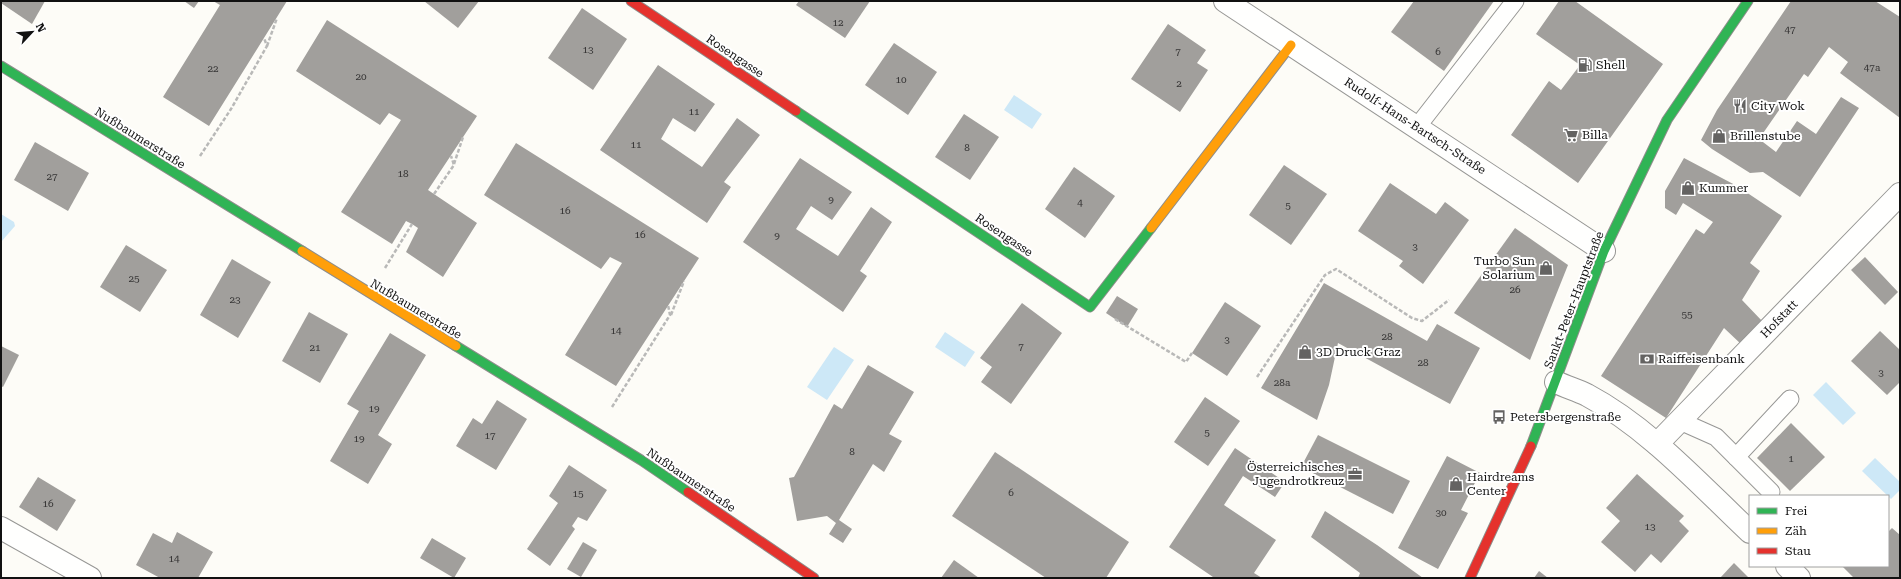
<svg xmlns="http://www.w3.org/2000/svg" width="1901" height="579" font-family="'Roboto Serif',serif">
<rect width="100%" height="100%" fill="#fdfcf7"/>
<g fill="#cde8f7">
<polygon points="1014,95 1042,114 1032,129 1004,110"/>
<polygon points="1,214 14,222 15,226 1,242"/>
<polygon points="945,332 975,352 965,367 935,347"/>
<polygon points="834,347 854,360 827,400 807,387"/>
<polygon points="1826,382 1856,413 1843,425 1813,395"/>
<polygon points="1875,458 1900,482 1900,490 1891,499 1862,471"/>
</g>
<g fill="#a19f9c">
<polygon points="1,1 45,1 32,24 1,3"/>
<polygon points="184,1 199,1 194,8"/>
<polygon points="213,1 287,1 209,126 163,97 220,5"/>
<polygon points="424,1 479,1 458,28"/>
<polygon points="799,1 870,1 845,38 796,5"/>
<polygon points="1414,1 1494,1 1444,71 1391,32"/>
<polygon points="1559,1 1575,1 1663,64 1578,183 1511,135 1549,81 1561,90 1580,65 1536,34"/>
<polygon points="1791,1 1875,1 1900,17 1900,118 1840,73 1848,62 1829,47 1808,77 1804,74 1759,139 1776,152 1797,121 1816,134 1841,97 1859,108 1800,197 1763,172 1750,173 1712,149 1701,140 1717,110"/>
<polygon points="582,8 627,39 593,90 548,58"/>
<polygon points="327,20 477,116 428,190 477,223 443,277 406,252 418,228 412,224 406,221 392,244 341,212 401,120 389,113 380,125 296,71"/>
<polygon points="1168,24 1206,50 1197,63 1208,70 1180,112 1131,79"/>
<polygon points="894,43 937,72 908,115 865,85"/>
<polygon points="658,65 715,104 695,132 673,118 661,139 702,167 737,118 760,135 724,182 731,187 707,223 600,150"/>
<polygon points="964,114 999,137 970,180 935,157"/>
<polygon points="35,142 89,173 68,211 14,180"/>
<polygon points="516,143 699,258 616,386 565,355 622,263 610,257 601,269 484,195"/>
<polygon points="800,158 852,192 832,220 811,206 796,229 838,256 871,207 892,222 860,271 867,276 843,312 743,242"/>
<polygon points="1684,158 1737,186 1782,216 1750,263 1760,271 1742,300 1763,322 1742,345 1724,328 1666,418 1601,376 1696,229 1704,234 1713,222 1683,203 1676,215 1665,208 1665,191"/>
<polygon points="1284,165 1327,194 1291,245 1249,215"/>
<polygon points="1074,167 1115,196 1085,238 1045,209"/>
<polygon points="1390,183 1436,214 1445,202 1469,220 1423,284 1399,266 1403,261 1358,231"/>
<polygon points="1515,228 1568,265 1530,360 1454,313"/>
<polygon points="126,245 167,270 140,312 100,287"/>
<polygon points="1865,257 1898,292 1885,305 1851,270"/>
<polygon points="232,259 271,282 238,338 200,315"/>
<polygon points="1324,283 1427,341 1437,324 1480,348 1450,404 1338,343 1329,385 1317,420 1261,388"/>
<polygon points="1117,296 1138,309 1127,327 1106,313"/>
<polygon points="1225,302 1261,326 1227,376 1192,353"/>
<polygon points="1022,303 1062,333 1011,404 981,382 992,367 980,358"/>
<polygon points="309,312 348,334 320,383 282,361"/>
<polygon points="1880,331 1900,350 1900,382 1887,395 1851,361"/>
<polygon points="390,333 426,355 378,435 392,444 368,484 330,461 359,411 347,404"/>
<polygon points="1,346 19,355 3,387 1,386"/>
<polygon points="868,365 914,392 889,434 902,441 884,472 873,464 839,520 852,529 843,543 829,534 836,523 827,516 797,521 789,478 794,477 834,404 842,409"/>
<polygon points="1205,397 1240,421 1208,466 1174,442"/>
<polygon points="497,400 527,419 496,470 456,446 473,418 482,424"/>
<polygon points="1791,423 1825,457 1790,491 1757,458"/>
<polygon points="1318,435 1410,481 1393,514 1301,467"/>
<polygon points="1235,448 1285,482 1275,497 1243,476 1224,505 1276,540 1254,573 1262,578 1213,578 1213,577 1169,547"/>
<polygon points="995,452 1129,542 1106,578 1046,578 952,516"/>
<polygon points="1447,456 1480,473 1461,510 1468,513 1438,569 1398,548"/>
<polygon points="569,465 607,490 587,521 578,517 572,526 575,529 550,566 527,549 558,503 549,496"/>
<polygon points="1637,474 1684,516 1679,521 1689,531 1661,563 1651,554 1635,572 1601,542 1620,521 1606,508"/>
<polygon points="38,477 76,500 57,531 19,507"/>
<polygon points="1325,511 1377,545 1423,578 1358,578 1360,573 1311,537"/>
<polygon points="1892,528 1900,535 1900,578 1854,578 1842,566 1888,566 1888,532"/>
<polygon points="177,532 213,552 198,578 160,578 136,565 153,533 172,543"/>
<polygon points="432,538 466,558 454,578 420,558"/>
<polygon points="583,542 597,550 581,577 567,569"/>
<polygon points="954,560 979,578 941,578"/>
<polygon points="1734,563 1749,578 1720,578"/>
<polygon points="1539,571 1548,578 1534,578"/>
</g>
<g fill="none" stroke-linecap="round" stroke-linejoin="round">
<defs>
<g id="lane">
<polyline points="1417,127 1515,1"/>
<polyline points="1680,421 1716,437 1771,492"/>
<polyline points="1736,457 1790,399"/>
</g>
<g id="street">
<polyline points="1225,1 1604,251"/>
<path d="M 1556,382 C 1566,387 1577,390 1587,395 C 1649,428 1699,484 1750,532"/>
<polyline points="1657,444 1900,194"/>
<polyline points="1,528 90,578"/>
<polyline points="1787,566 1799,578"/>
</g>
<g id="fast">
<polyline points="1,66 302,251"/>
<polyline points="796,111 1090,307 1151,228"/>
<polyline points="456,346 641,460 688,492"/>
<polyline points="1531,446 1604,251 1667,120 1748,1"/>
</g>
<g id="slow">
<polyline points="1151,228 1291,45"/>
<polyline points="302,251 456,346"/>
</g>
<g id="jam">
<polyline points="631,1 796,111"/>
<polyline points="688,492 814,578"/>
<polyline points="1470,578 1531,446"/>
</g>
</defs>
<use href="#lane" stroke="#979795" stroke-width="19"/>
<use href="#street" stroke="#979795" stroke-width="24"/>
<use href="#fast" stroke="#8e8d8b" stroke-width="11"/>
<use href="#slow" stroke="#8e8d8b" stroke-width="11"/>
<use href="#jam" stroke="#8e8d8b" stroke-width="11"/>
<g stroke="#b9b9b8" stroke-width="2.5" stroke-dasharray="4 2" stroke-linecap="butt">
<polyline points="267,46 277,18"/>
<polyline points="200,156 231,109 267,46 264,38"/>
<polyline points="454,164 463,137"/>
<polyline points="434,194 454,165 451,156"/>
<polyline points="385,268 412,224"/>
<polyline points="671,315 684,281"/>
<polyline points="1115,319 1186,362 1192,353"/>
<polyline points="1257,377 1325,275 1336,269 1412,318 1422,321 1449,300"/>
<polyline points="612,407 670,315 668,305"/>
</g>
<use href="#lane" stroke="#fffffe" stroke-width="17"/>
<use href="#street" stroke="#fffffe" stroke-width="22"/>
<use href="#fast" stroke="#30b455" stroke-width="9"/>
<use href="#slow" stroke="#ff9f0a" stroke-width="9"/>
<use href="#jam" stroke="#e5322d" stroke-width="9"/>
</g>
<defs>
<symbol id="fuel-bare" viewBox="-9 -9 18 18"><path d="M-5.5-6h7V0h2V4h1.3V-2.5L3-4.5l.8-.8L6-3V5H2.5V1h-1V6h-7ZM-4.2-4.7v3.2H.2V-4.7Z" fill="#646362" stroke="#fff" stroke-width="2.5" paint-order="stroke"/></symbol>
<symbol id="restaurant-bare" viewBox="-9 -9 18 18"><path d="M-5-6h1v4h1v-4h1v4h1v-4h1v5L-1.5 .5V6h-2V.5L-5-1ZM5-6V6H3V1.5H1.5Q1.5-4 5-6Z" fill="#646362" stroke="#fff" stroke-width="2.5" paint-order="stroke"/></symbol>
<symbol id="supermarket-bare" viewBox="-9 -9 18 18"><path d="M-6-5.5h2.5l.6 2H6L4.5 2H-2.5L-4.4-4H-6ZM-1.5 3.2a1.3 1.3 0 1 0 .1 0ZM3 3.2a1.3 1.3 0 1 0 .1 0Z" fill="#646362" stroke="#fff" stroke-width="2.5" paint-order="stroke"/></symbol>
<symbol id="shop-bare" viewBox="-9 -9 18 18"><path d="M-5-2.5h2.3a2.7 3.5 0 0 1 5.4 0H5L5.5 6h-11ZM-1.5-2.5h3a1.5 2.3 0 0 0-3 0Z" fill="#646362" stroke="#fff" stroke-width="2.5" paint-order="stroke"/></symbol>
<symbol id="bank-bare" viewBox="-9 -9 18 18"><path d="M-6-4H6V4H-6ZM0-2.3a2.3 2.3 0 1 0 0 4.6a2.3 2.3 0 1 0 0-4.6Z" fill="#646362" stroke="#fff" stroke-width="2.5" paint-order="stroke"/></symbol>
<symbol id="bus-bare" viewBox="-9 -9 18 18"><path d="M-5-6H5V4H4V6H2V4H-2V6H-4V4H-5ZM-3.5-4V0h7V-4ZM-3.5 1.2v1.5H-2V1.2ZM2 1.2v1.5H3.5V1.2Z" fill="#646362" stroke="#fff" stroke-width="2.5" paint-order="stroke"/></symbol>
<symbol id="office-bare" viewBox="-9 -9 18 18"><path d="M-6-3h4V-5.5h4V-3h4V5H-6ZM-1-4.5V-3h2v-1.5ZM-6 0V1H6V0Z" fill="#646362" stroke="#fff" stroke-width="2.5" paint-order="stroke"/></symbol>
</defs>
<g fill-rule="evenodd">
<use href="#fuel-bare" x="1575" y="55" width="20" height="20"/>
<use href="#restaurant-bare" x="1730" y="96" width="20" height="20"/>
<use href="#supermarket-bare" x="1561" y="125" width="20" height="20"/>
<use href="#shop-bare" x="1709" y="126" width="20" height="20"/>
<use href="#shop-bare" x="1678" y="178" width="20" height="20"/>
<use href="#shop-bare" x="1536" y="258" width="20" height="20"/>
<use href="#shop-bare" x="1295" y="342" width="20" height="20"/>
<use href="#bank-bare" x="1637" y="349" width="20" height="20"/>
<use href="#bus-bare" x="1489" y="407" width="20" height="20"/>
<use href="#office-bare" x="1345" y="464" width="20" height="20"/>
<use href="#shop-bare" x="1446" y="474" width="20" height="20"/>
</g>
<g text-anchor="middle" stroke-width="4" stroke-linejoin="round" paint-order="stroke">
<g font-size="10" fill="#353434">
<text x="838" y="26">12</text>
<text x="1790" y="33">47</text>
<text x="588" y="53">13</text>
<text x="1178" y="55">7</text>
<text x="1438" y="55">6</text>
<text x="1872" y="71">47a</text>
<text x="213" y="72">22</text>
<text x="361" y="80">20</text>
<text x="901" y="83">10</text>
<text x="1179" y="87">2</text>
<text x="694" y="115">11</text>
<text x="636" y="148">11</text>
<text x="967" y="151">8</text>
<text x="403" y="177">18</text>
<text x="52" y="180">27</text>
<text x="831" y="203">9</text>
<text x="1080" y="206">4</text>
<text x="1288" y="209">5</text>
<text x="565" y="214">16</text>
<text x="640" y="238">16</text>
<text x="777" y="239">9</text>
<text x="1415" y="250">3</text>
<text x="134" y="282">25</text>
<text x="1515" y="293">26</text>
<text x="235" y="303">23</text>
<text x="1687" y="318">55</text>
<text x="616" y="334">14</text>
<text x="1387" y="340">28</text>
<text x="1227" y="343">3</text>
<text x="1021" y="350">7</text>
<text x="315" y="351">21</text>
<text x="1423" y="366">28</text>
<text x="1881" y="376">3</text>
<text x="1282" y="386">28a</text>
<text x="374" y="412">19</text>
<text x="1207" y="436">5</text>
<text x="490" y="439">17</text>
<text x="359" y="442">19</text>
<text x="852" y="455">8</text>
<text x="1791" y="462">1</text>
<text x="1011" y="496">6</text>
<text x="578" y="497">15</text>
<text x="48" y="507">16</text>
<text x="1441" y="516">30</text>
<text x="1650" y="530">13</text>
<text x="174" y="562">14</text>
</g>
<g font-size="12" fill="#111" stroke="#fff">
<text transform="translate(735 56) rotate(34)" y="4">Rosengasse</text>
<text transform="translate(1415 126) rotate(33)" y="4">Rudolf-Hans-Bartsch-Straße</text>
<text transform="translate(140 138) rotate(32)" y="4">Nußbaumerstraße</text>
<text transform="translate(1004 235) rotate(34)" y="4">Rosengasse</text>
<text transform="translate(1574 300) rotate(-69)" y="4">Sankt-Peter-Hauptstraße</text>
<text transform="translate(416 309) rotate(31)" y="4">Nußbaumerstraße</text>
<text transform="translate(1779 319) rotate(-46)" y="4">Hofstatt</text>
<text transform="translate(691 480) rotate(34)" y="4">Nußbaumerstraße</text>
</g>
<g font-size="12" fill="#111" stroke="#fff" text-anchor="start">
<text x="1596" y="69">Shell</text>
<text x="1751" y="110">City Wok</text>
<text x="1582" y="139">Billa</text>
<text x="1730" y="140">Brillenstube</text>
<text x="1699" y="192">Kummer</text>
<text x="1535" y="265" text-anchor="end">Turbo Sun<tspan x="1535" dy="14">Solarium</tspan></text>
<text x="1316" y="356">3D Druck Graz</text>
<text x="1658" y="363">Raiffeisenbank</text>
<text x="1510" y="421">Petersbergenstraße</text>
<text x="1344" y="471" text-anchor="end">Österreichisches<tspan x="1344" dy="14">Jugendrotkreuz</tspan></text>
<text x="1467" y="481">Hairdreams<tspan x="1467" dy="14">Center</tspan></text>
</g>
</g>
<rect width="1901" height="579" fill="none" stroke="#111111" stroke-width="4"/>
<rect x="1749" y="495" width="140" height="72" fill="#ffffff" stroke="#a0a0a0"/>
<rect x="1757" y="508" width="20" height="6" fill="#30b455" stroke="#a0a0a0"/>
<text x="1785" y="515" font-size="12" fill="#111111">Frei</text>
<rect x="1757" y="528" width="20" height="6" fill="#ff9f0a" stroke="#a0a0a0"/>
<text x="1785" y="535" font-size="12" fill="#111111">Zäh</text>
<rect x="1757" y="548" width="20" height="6" fill="#e5322d" stroke="#a0a0a0"/>
<text x="1785" y="555" font-size="12" fill="#111111">Stau</text>
<g transform="translate(32 32) rotate(64)" stroke="#ffffff" stroke-width="3" paint-order="stroke">
<path d="M0-3L7 15L0 10L-7 15Z" fill="#111111"/>
<text y="-6" font-size="11" font-weight="bold" text-anchor="middle" fill="#111111">N</text>
</g>
</svg>
